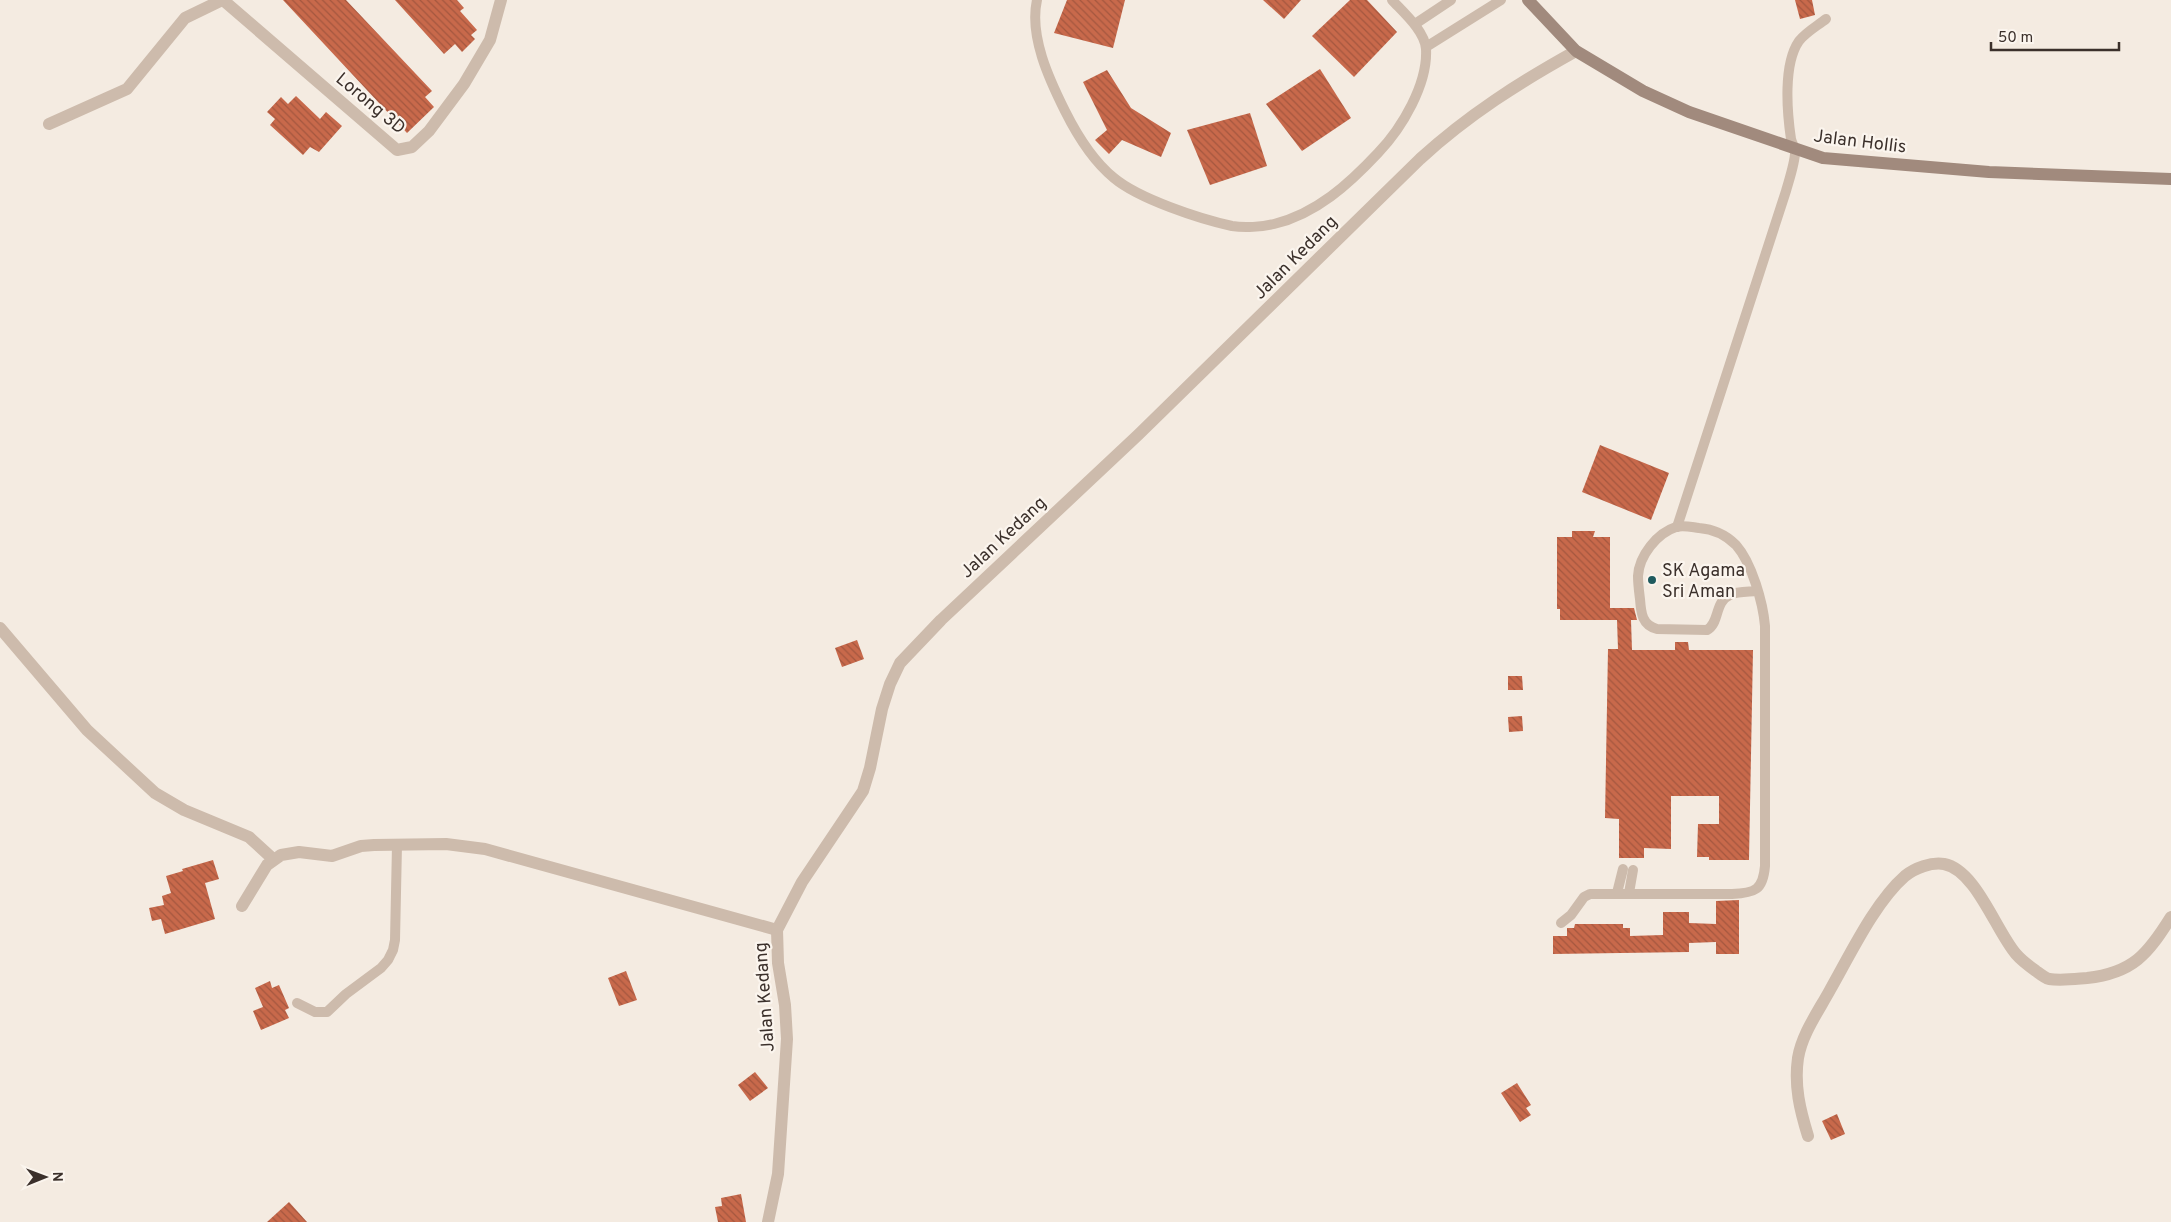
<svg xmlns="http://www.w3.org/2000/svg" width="2171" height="1222" font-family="Overpass,sans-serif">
<defs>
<pattern id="building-back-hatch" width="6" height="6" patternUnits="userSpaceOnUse" patternTransform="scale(1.25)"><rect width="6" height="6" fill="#c8694b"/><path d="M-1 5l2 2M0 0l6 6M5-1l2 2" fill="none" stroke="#a4573f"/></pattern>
</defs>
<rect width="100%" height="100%" fill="#f4ebe1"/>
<g fill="url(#building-back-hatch)">
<polygon points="283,0 346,0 432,91 425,97 434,107 407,133"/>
<polygon points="395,0 457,0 464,8 460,11 477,30 471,35 475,39 462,52 455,44 444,54"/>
<polygon points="1067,0 1125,0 1113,48 1054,33"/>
<polygon points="1263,0 1301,0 1284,19"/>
<polygon points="1350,0 1367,0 1397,32 1354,77 1312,36"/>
<polygon points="1795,0 1812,0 1815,15 1800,19"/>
<polygon points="1320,69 1351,118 1302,151 1266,104"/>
<polygon points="1107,70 1131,108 1171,133 1161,157 1122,140 1109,154 1095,140 1107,130 1083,82"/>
<polygon points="296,96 320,119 326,112 342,126 319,152 310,147 303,155 270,125 275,119 267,112 281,97 288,104"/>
<polygon points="1250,113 1267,166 1210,185 1187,130"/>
<polygon points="1600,445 1669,473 1651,520 1582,492"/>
<polygon points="1572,531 1595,531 1593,537 1610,537 1610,608 1634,608 1637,620 1631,620 1632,650 1675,650 1675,642 1688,642 1689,650 1753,650 1749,860 1709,860 1709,857 1697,857 1698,824 1719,824 1719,796 1671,796 1671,849 1644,848 1644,858 1619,858 1619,819 1605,818 1608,649 1618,649 1617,620 1560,620 1560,609 1557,609 1557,537 1572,537"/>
<polygon points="857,640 864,659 842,667 835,648"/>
<polygon points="1508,676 1522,676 1523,690 1508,690"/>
<polygon points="1522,716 1523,731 1509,732 1508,717"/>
<polygon points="213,860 219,879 205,883 215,919 165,934 161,919 152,921 149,908 164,905 162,896 171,893 166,876 183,871 182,869"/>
<polygon points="1739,900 1739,954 1716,954 1716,942 1689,943 1689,952 1553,954 1553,936 1567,936 1567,928 1574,928 1575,924 1623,924 1623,928 1630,928 1630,936 1663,935 1663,912 1689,912 1689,923 1716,924 1716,901"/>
<polygon points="626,971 637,1000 619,1006 608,978"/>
<polygon points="270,981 272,988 279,985 289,1008 285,1010 289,1018 261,1030 253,1011 263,1007 255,988"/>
<polygon points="755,1072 768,1088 750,1101 738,1085"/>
<polygon points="1517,1083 1531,1105 1526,1108 1531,1115 1520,1122 1501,1093"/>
<polygon points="1837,1114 1845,1134 1831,1140 1822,1121"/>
<polygon points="741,1194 746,1222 718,1222 715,1207 722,1206 721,1198"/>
<polygon points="289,1202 307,1222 267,1222"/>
</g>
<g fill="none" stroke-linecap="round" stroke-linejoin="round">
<g stroke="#cdbbac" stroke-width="10">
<path d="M 1037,0 C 1029,36 1049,79 1065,111 C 1077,135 1093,161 1114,178 C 1139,199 1200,219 1232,226 C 1244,228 1262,227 1274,224 C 1316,214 1349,184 1378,153 C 1402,128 1428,84 1426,49 C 1425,31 1403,12 1392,0"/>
<polyline points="1415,24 1451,0"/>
<polyline points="1426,47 1501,0"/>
<path d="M 1677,527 L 1786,191 C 1789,180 1796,160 1795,150 C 1794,146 1792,143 1791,139 C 1787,112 1783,64 1799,41 C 1806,32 1817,26 1826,19"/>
<polyline points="1617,893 1623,869"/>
<polyline points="1629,893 1633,870"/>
<path d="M 1561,923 L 1571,915 L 1584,897 L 1590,894 L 1732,894 C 1755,893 1763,890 1765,866 L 1765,626 C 1763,603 1752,563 1736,545 C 1726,535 1713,529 1699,528 C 1691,527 1683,525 1676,527 C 1657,533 1639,556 1638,576 C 1638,584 1639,591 1640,599 C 1641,613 1642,625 1657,629 L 1707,630 C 1720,623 1714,602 1730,595 C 1738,591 1749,592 1757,591"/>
<polyline points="297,1003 315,1012 327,1012 346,994 381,968 388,960 393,950 395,940 397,845"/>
</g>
<g stroke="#cdbbac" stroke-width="12">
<polyline points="223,0 397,150 412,147 429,131 464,84 490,40 501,0"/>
<polyline points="49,124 127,89 185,18 222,0"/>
<polyline points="0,628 87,730 155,793 184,810 249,837 273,859"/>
<polyline points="242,906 267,865 281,855 299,852 332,856 361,846 374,845 446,844 485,849 777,930"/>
<path d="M 1808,1136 C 1800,1110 1794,1086 1798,1058 C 1802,1034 1818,1012 1830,990 C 1850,955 1875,902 1905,876 C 1915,868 1931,862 1944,864 C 1976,870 1996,931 2016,954 C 2022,961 2029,966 2036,971 C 2040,974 2045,978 2049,979 C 2061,981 2075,979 2087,978 C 2133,973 2148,954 2171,917"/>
<path d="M 768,1222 L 778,1174 L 787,1039 L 785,1005 L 778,963 L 777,930 L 802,882 L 863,791 L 870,768 L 882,709 L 890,684 L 900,663 L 941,620 L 1138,435 L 1420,159 C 1468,115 1520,82 1576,51"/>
</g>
<polyline stroke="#a18a7d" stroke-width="12" points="1528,0 1576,51 1643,91 1689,112 1823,158 1989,172 2171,179"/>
</g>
<circle fill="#1f5a5e" stroke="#fbf5ee" stroke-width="2" cx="1652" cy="580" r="5"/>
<g text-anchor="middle" stroke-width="4.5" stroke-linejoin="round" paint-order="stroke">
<g font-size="18" fill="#3b302b" stroke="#fbf5ee">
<text transform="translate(371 103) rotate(40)" y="6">Lorong 3D</text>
<text transform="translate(1860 141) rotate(7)" y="6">Jalan Hollis</text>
<text transform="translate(1295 257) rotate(-45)" y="6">Jalan Kedang</text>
<text transform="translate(1003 537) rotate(-43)" y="6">Jalan Kedang</text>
<text transform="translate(764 997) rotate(-94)" y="6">Jalan Kedang</text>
</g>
<g font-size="18" fill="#3b302b" stroke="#fbf5ee" text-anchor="start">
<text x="1662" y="576">SK Agama<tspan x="1662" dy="21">Sri Aman</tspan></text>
</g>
</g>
<g transform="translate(45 1177) rotate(89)" stroke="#fbf5ee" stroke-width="4" paint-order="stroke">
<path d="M0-4L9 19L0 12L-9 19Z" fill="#3b302b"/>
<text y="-8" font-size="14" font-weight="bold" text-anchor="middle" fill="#3b302b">N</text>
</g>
<path d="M1991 42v8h128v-8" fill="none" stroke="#3b302b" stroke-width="2.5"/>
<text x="1998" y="42" font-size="15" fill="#3b302b" stroke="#fbf5ee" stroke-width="4" paint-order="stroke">50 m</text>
</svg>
